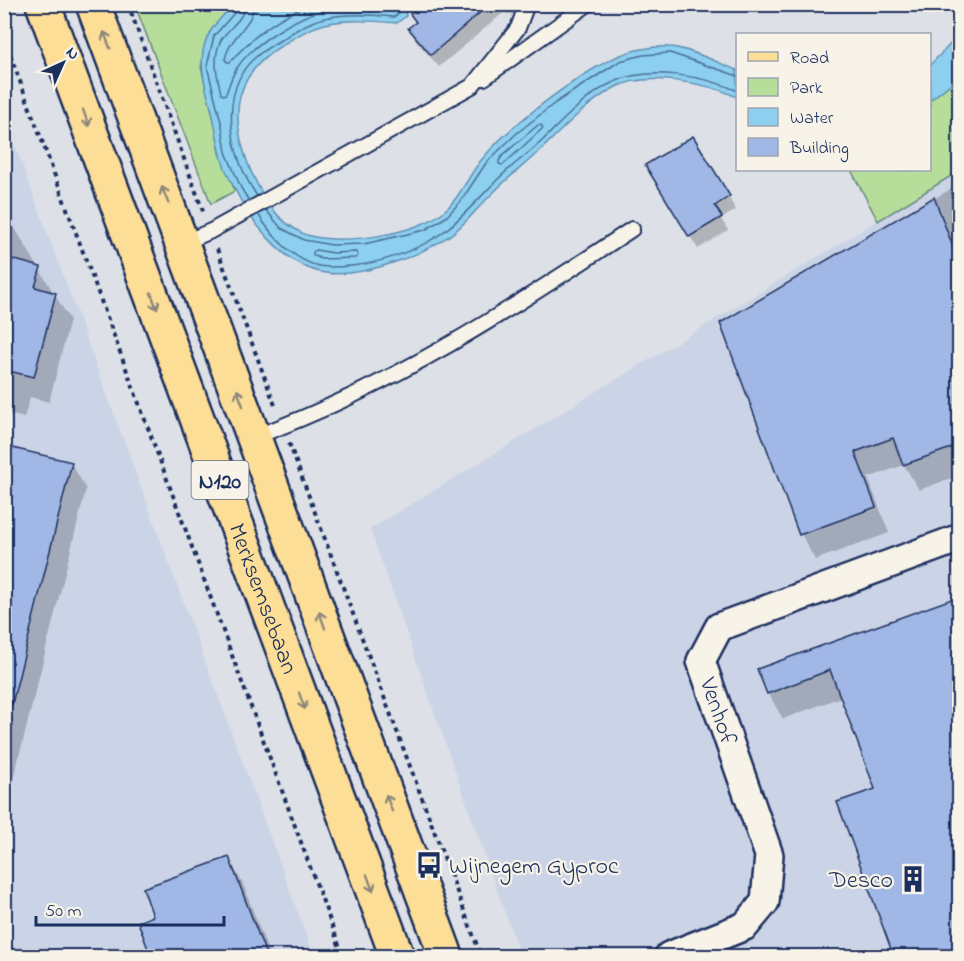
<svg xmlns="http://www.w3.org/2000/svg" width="964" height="961" font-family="'Indie Flower',sans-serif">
<rect width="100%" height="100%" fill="#dde1e7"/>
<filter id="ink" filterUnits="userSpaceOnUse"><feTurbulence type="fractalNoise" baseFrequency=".0167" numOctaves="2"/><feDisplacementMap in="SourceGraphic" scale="12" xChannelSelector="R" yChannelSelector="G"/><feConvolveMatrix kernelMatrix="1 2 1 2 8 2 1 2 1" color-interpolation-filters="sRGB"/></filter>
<g filter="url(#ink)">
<g fill="#cbd4e6">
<polygon points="5,118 314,956 5,956"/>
<polygon points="959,171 959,956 520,956 370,529"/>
</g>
<g fill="#b6de9a" stroke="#68867c" stroke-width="1.5">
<polygon points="135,5 233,5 209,33 201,67 216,128 220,153 235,191 211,204"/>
<polygon points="959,77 959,171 878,221 851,170 930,170 930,100"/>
</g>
<g fill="#8dcfef" stroke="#5f8fb5" stroke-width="1.5">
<path d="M 233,5 L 410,5 L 405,11 L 406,16 L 397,23 C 373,21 348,19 325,24 C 309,28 297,36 284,44 C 232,76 229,115 250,169 C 259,189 272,215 292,227 C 297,230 302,234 307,235 C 340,246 417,234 443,212 C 461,197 468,175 483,158 C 511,124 576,76 616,57 C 631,50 653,46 669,47 C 686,47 721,64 737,70 L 737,97 C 707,83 645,71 614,88 C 589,102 568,123 548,143 C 530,161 509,176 491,195 C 477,208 465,225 449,236 C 418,257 353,282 316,271 C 282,261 249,220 235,189 C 229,178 222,164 220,151 C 217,138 215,125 212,111 C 205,87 195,56 210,32 C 216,22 226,13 233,5 Z"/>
<polygon points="959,35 959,77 930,100 930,65"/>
</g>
<g fill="#0003">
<polygon points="425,4 525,4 517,15 503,13 439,67 417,42 410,29 417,23"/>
<polygon points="4,147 10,163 4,165"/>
<polygon points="960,177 960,475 919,490 904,465 868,478 889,533 815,560 801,534 722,324 959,184 956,179"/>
<polygon points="654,179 709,211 729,198 736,210 721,219 728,230 698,249"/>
<polygon points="4,215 7,215 70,320 49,402 30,397 24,418 4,413"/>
<polygon points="4,447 71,463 86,489 4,817"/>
<polygon points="960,597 877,790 841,697 783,719 768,693"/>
<polygon points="229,859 243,884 270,956 152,956 155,917"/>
</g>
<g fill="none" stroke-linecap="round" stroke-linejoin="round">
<g stroke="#496f98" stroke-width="1.5">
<polyline points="237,4 236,11 214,36 207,66 222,126 226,152 241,188 249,201"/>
<path d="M 245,4 C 244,20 228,28 221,40 C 212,58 217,76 221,93 L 223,95 L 226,94 C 229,85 232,75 237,68 C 252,44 297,16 325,10 C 347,7 368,7 390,9 L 393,4"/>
<path d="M 254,4 C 253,26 230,35 225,59 L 227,62 L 230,62 C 252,37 281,14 313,4"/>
<polygon points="538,125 541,125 543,128 503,165 499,164 499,161 503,155"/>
<path d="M 257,196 C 234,162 221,111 242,73 C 251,57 269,47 284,38 C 297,29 310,21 325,18 C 349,13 371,15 394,17 L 399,13 L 402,4"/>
<polyline points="266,210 281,228 304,240 332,245 364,244 425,230 446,217 461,201 486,163 517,133 555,103 620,61 643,55 670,53 738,76"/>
<path d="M 258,214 C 271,235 294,261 319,266 C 329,268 341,267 351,266 C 382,263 423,249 447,229 C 466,214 482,195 499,178 C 513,164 530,153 544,139 C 562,121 590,92 614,82 C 648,66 705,76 738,91"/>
<polygon points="316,250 333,253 356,252 358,255 356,258 321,259 313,255 313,252"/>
</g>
</g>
<g fill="#a1b7e5" stroke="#1b2f5e" stroke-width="1.5">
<polygon points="422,4 490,4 431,55 408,28 416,22 410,14"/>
<polygon points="693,136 730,196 715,206 722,217 689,237 645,165"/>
<polygon points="934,197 960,265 960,445 903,465 893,438 855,452 876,507 799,535 720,323"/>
<polygon points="4,257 41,267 35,287 56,293 34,377 4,370"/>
<polygon points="4,446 72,462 12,704 4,703"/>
<polygon points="960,596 960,957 894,957 837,802 875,789 830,670 767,694 757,669"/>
<polygon points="229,857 267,957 151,957 138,922 153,916 143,888"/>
</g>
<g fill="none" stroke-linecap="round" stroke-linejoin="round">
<defs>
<g id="service">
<polyline points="484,78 588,4"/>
<polyline points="183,243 211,231 472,86 518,28 527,4"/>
<path d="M 254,437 C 390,388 512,309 632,229"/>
</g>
<polyline id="minor" points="669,956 745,926 765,902 769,855 701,661 719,627 960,538"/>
<g id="primary">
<path id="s1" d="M 43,4 L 397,956"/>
<polyline points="93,4 446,956"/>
</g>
</defs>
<use href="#service" stroke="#1b2f5e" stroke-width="18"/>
<use href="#minor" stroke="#1b2f5e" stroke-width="32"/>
<use href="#primary" stroke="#1b2f5e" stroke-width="38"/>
<g stroke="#1b2f5e" stroke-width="4" stroke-dasharray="4.5 4.5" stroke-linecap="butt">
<polyline points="128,4 204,214"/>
<polyline points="4,38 343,956"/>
<polyline points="217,249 276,408"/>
<polyline points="289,443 481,956"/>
</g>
<use href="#service" stroke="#f7f3e8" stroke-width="14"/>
<use href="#minor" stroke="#f7f3e8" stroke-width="27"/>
<use href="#primary" stroke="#fdde96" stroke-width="33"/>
</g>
<defs><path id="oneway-shaft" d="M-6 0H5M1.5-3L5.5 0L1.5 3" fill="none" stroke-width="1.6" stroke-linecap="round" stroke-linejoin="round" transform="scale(1.5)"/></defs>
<g stroke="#8c867a">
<use href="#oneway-shaft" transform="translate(107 40) rotate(-111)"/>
<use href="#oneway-shaft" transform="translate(86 118) rotate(70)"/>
<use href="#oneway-shaft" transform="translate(165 195) rotate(-111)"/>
<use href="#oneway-shaft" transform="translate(154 301) rotate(70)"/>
<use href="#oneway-shaft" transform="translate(240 398) rotate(-110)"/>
<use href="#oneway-shaft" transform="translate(322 620) rotate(-110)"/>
<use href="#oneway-shaft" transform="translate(302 701) rotate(70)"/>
<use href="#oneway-shaft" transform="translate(389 803) rotate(-110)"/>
<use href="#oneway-shaft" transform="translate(370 883) rotate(70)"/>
</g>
</g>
<defs>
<symbol id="bus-bare" viewBox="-9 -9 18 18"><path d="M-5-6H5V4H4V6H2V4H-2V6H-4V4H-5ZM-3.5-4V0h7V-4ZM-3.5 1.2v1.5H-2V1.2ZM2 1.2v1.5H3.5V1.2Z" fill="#1b2f5e" stroke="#f7f3e8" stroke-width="2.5" paint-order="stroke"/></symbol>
<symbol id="building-bare" viewBox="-9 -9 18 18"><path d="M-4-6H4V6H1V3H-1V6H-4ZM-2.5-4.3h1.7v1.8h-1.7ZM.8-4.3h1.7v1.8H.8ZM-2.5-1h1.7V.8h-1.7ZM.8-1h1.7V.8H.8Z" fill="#1b2f5e" stroke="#f7f3e8" stroke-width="2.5" paint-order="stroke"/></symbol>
</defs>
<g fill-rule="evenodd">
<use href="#bus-bare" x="410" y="846" width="38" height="38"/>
<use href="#building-bare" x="894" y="860" width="38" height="38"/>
</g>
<g text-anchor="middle" stroke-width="4.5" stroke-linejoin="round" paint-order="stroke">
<rect fill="#f7f3e8" stroke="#5d6a87" stroke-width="1.5" x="191.5" y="461" width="57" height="38" rx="4.5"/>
<g font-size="22" font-weight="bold" fill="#1b2f5e">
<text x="220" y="488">N120</text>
</g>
<g font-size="24" fill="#1b2f5e" stroke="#f7f3e8">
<text dy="8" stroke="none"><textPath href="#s1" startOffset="634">Merksemsebaan</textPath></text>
<text transform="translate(719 711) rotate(71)" y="8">Venhof</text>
</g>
<g font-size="24" fill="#1b2f5e" stroke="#f7f3e8" text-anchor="start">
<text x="449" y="873">Wijnegem Gyproc</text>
<text x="893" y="887" text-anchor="end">Desco</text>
</g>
</g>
<rect width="964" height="961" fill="none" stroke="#f7f3e8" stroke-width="24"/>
<rect x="12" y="12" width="940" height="937" fill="none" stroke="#1b2f5e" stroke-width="2" filter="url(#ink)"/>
<rect x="736" y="33" width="195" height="138" fill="#f7f3e8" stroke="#9fa5b1" stroke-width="1.5"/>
<rect x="748" y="52" width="30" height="9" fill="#fdde96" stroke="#9fa5b1" stroke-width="1.5"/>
<text x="790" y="63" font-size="18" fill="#1b2f5e">Road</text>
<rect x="748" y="78" width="30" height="18" fill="#b6de9a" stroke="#9fa5b1" stroke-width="1.5"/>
<text x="790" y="93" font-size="18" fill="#1b2f5e">Park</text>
<rect x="748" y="108" width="30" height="18" fill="#8dcfef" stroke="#9fa5b1" stroke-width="1.5"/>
<text x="790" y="123" font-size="18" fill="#1b2f5e">Water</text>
<rect x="748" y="138" width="30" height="18" fill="#a1b7e5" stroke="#9fa5b1" stroke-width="1.5"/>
<text x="790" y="153" font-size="18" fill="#1b2f5e">Building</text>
<g transform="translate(63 63) rotate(45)" stroke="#f7f3e8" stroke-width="4.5" paint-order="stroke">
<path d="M0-4.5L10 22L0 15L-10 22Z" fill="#1b2f5e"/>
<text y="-9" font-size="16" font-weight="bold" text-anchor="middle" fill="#1b2f5e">N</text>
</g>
<path d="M36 916v9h188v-9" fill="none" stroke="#1b2f5e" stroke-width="3"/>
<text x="45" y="916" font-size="18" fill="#1b2f5e" stroke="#f7f3e8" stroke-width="4.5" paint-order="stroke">50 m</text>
</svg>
